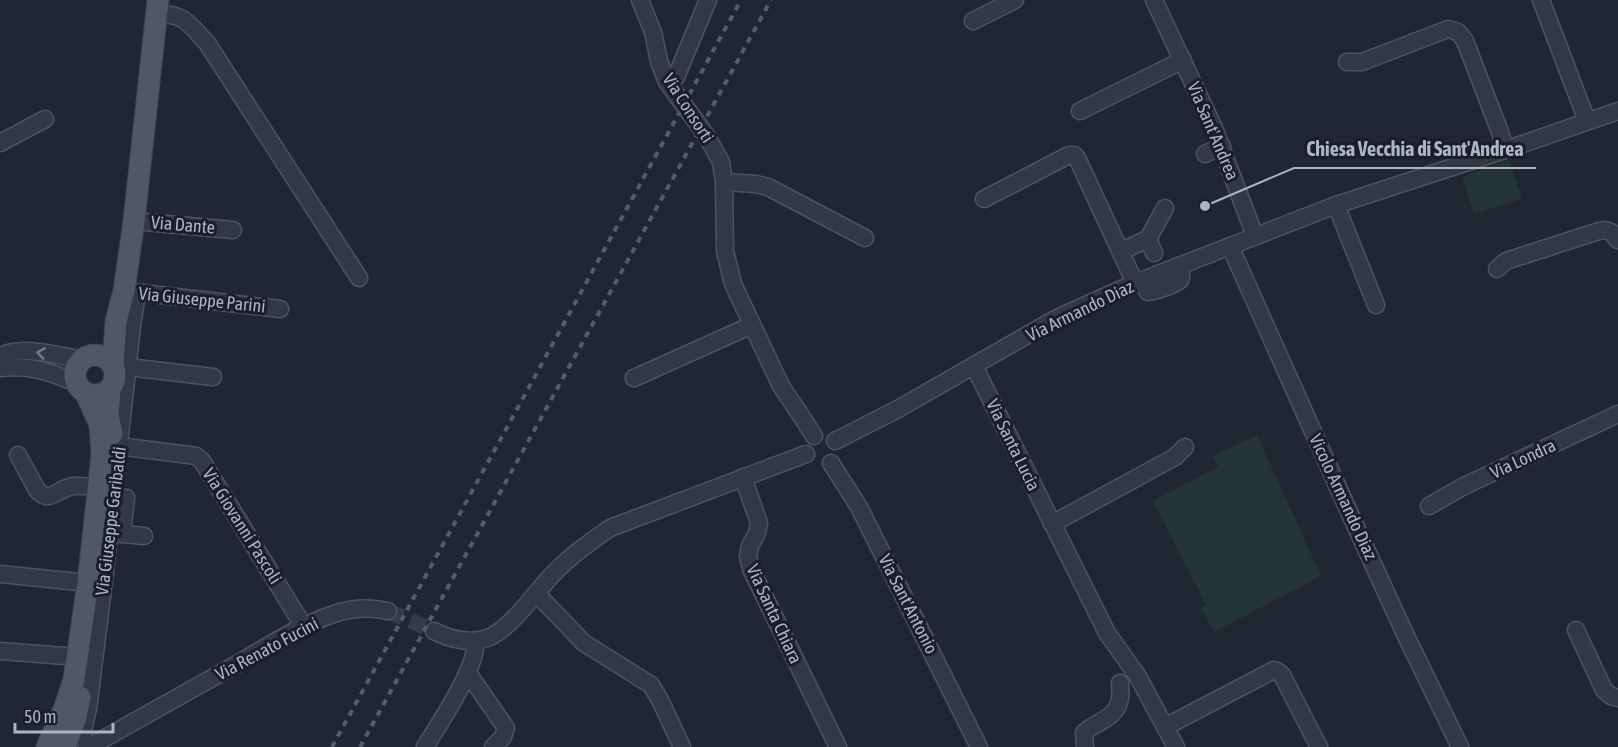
<svg xmlns="http://www.w3.org/2000/svg" width="1618" height="747" font-family="'Asap Condensed',sans-serif">
<rect width="100%" height="100%" fill="#202733"/>
<g fill="#253537">
<polygon points="1509,160 1522,199 1474,214 1462,177"/>
<polygon points="1257,435 1321,576 1214,632 1201,608 1206,605 1153,501 1218,467 1213,456"/>
</g>
<g fill="none" stroke-linecap="round" stroke-linejoin="round">
<polyline stroke="#353c48" stroke-width="16" stroke-dasharray="16 8" stroke-linecap="butt" points="388,611 434,631"/>
<defs>
<g id="minor">
<polyline points="640,0 653,32 659,61 667,82 706,135 721,162 724,182 725,251 733,284 781,386 802,417 814,436"/>
<polyline points="1154,0 1214,128 1255,236"/>
<polyline points="1541,0 1587,121"/>
<path d="M 157,13 C 186,15 188,23 207,43 L 359,278"/>
<polyline points="973,21 1015,0"/>
<polyline points="1347,62 1362,62 1448,29 1458,32 1465,41 1500,132 1505,150"/>
<polyline points="676,77 708,0"/>
<polyline points="1080,111 1183,60"/>
<polyline points="0,143 45,119"/>
<polyline points="1205,154 1222,146"/>
<polyline points="724,182 756,184 768,187 865,238"/>
<polyline points="984,199 1069,155 1074,155 1077,158 1135,283"/>
<polyline points="1336,205 1376,305"/>
<polyline points="134,221 233,230"/>
<polyline points="1230,246 1345,503 1406,636 1460,747"/>
<polyline points="1126,249 1148,239"/>
<polyline points="1154,253 1148,239 1165,208"/>
<polyline points="1497,269 1506,261 1599,231 1605,230 1611,232 1618,240"/>
<path d="M 1141,281 L 1148,292 C 1155,291 1176,285 1180,280 C 1183,275 1180,270 1178,266"/>
<polyline points="126,291 280,309"/>
<path d="M 0,356 C 24,345 57,355 82,360"/>
<polyline points="974,366 1107,633 1137,675 1176,747"/>
<path d="M 0,368 C 30,365 49,371 76,383"/>
<polyline points="119,369 128,367 213,377"/>
<polyline points="634,378 752,325"/>
<polyline points="835,441 898,409 1057,318 1135,283 1336,205 1505,150 1618,111"/>
<polyline points="126,447 189,455 196,456 202,461 304,627"/>
<path d="M 18,455 L 37,490 C 50,505 58,488 73,486 C 81,485 90,487 98,488"/>
<polyline points="831,463 859,507 979,747"/>
<polyline points="743,477 759,523 757,533 750,546 748,556 751,569 838,747"/>
<polyline points="108,496 126,498 122,534"/>
<polyline points="1429,506 1464,486 1618,414"/>
<polyline points="1052,524 1175,457 1185,447"/>
<polyline points="113,533 144,536"/>
<polyline points="0,574 88,583"/>
<polyline points="536,593 584,643 651,685 660,700 682,747"/>
<polyline points="1576,630 1604,690 1611,696 1618,698"/>
<path d="M 434,631 C 451,640 474,645 492,636 C 513,625 536,592 553,574 C 570,556 590,542 610,528 L 806,454"/>
<polyline points="0,651 78,657"/>
<polyline points="468,673 506,728 503,737 493,747"/>
<polyline points="1165,727 1274,670 1277,671 1282,675 1319,747"/>
<polyline points="88,747 82,734 88,709 105,572 132,326 137,293"/>
<path d="M 89,747 C 138,719 188,692 237,664 C 268,646 300,625 334,614 C 352,608 370,607 388,611"/>
<path d="M 425,747 C 439,724 479,665 475,641"/>
<path d="M 1085,747 L 1084,733 C 1088,728 1094,726 1100,722 C 1118,713 1122,703 1120,683"/>
</g>
<g id="major">
<circle cx="95" cy="375" r="20"/>
<polyline points="113,364 116,321 124,291 134,221 158,0"/>
<polyline points="110,390 108,415 112,434"/>
<polyline points="47,747 65,707 74,679 88,583 102,455 100,425 86,394"/>
<polyline points="65,747 76,717 80,697"/>
</g>
</defs>
<use href="#minor" stroke="#4d5460" stroke-width="19"/>
<use href="#major" stroke="#3c424e" stroke-width="23"/>
<use href="#minor" stroke="#333944" stroke-width="16"/>
<use href="#major" stroke="#515865" stroke-width="21"/>
<g stroke="#555d6b" stroke-width="4" stroke-dasharray="6 6" stroke-linecap="butt">
<polyline points="332,747 741,0"/>
<polyline points="360,747 771,0"/>
</g>
</g>
<defs><path id="oneway-chevron" d="M-2-3.5L2.5 0L-2 3.5" fill="none" stroke-width="1.6" stroke-linecap="round" stroke-linejoin="round" transform="scale(1.5)"/></defs>
<use stroke="#767d89" href="#oneway-chevron" transform="translate(41 353) rotate(-172)"/>
<g text-anchor="middle" stroke-width="6" stroke-linejoin="round" paint-order="stroke">
<g font-size="18" fill="#adb4c2" stroke="#191e29">
<text transform="translate(688 108) rotate(57)" y="6">Via Consorti</text>
<text transform="translate(1213 131) rotate(67)" y="6">Via Sant'Andrea</text>
<text transform="translate(183 225) rotate(5)" y="6">Via Dante</text>
<text transform="translate(202 300) rotate(6)" y="6">Via Giuseppe Parini</text>
<text transform="translate(1080 311) rotate(-26)" y="6">Via Armando Diaz</text>
<text transform="translate(1013 445) rotate(64)" y="6">Via Santa Lucia</text>
<text transform="translate(1523 459) rotate(-25)" y="6">Via Londra</text>
<text transform="translate(1343 497) rotate(65)" y="6">Vicolo Armando Diaz</text>
<text transform="translate(111 521) rotate(-83)" y="6">Via Giuseppe Garibaldi</text>
<text transform="translate(242 526) rotate(58)" y="6">Via Giovanni Pascoli</text>
<text transform="translate(908 604) rotate(63)" y="6">Via Sant'Antonio</text>
<text transform="translate(774 614) rotate(65)" y="6">Via Santa Chiara</text>
<text transform="translate(267 649) rotate(-28)" y="6">Via Renato Fucini</text>
</g>
</g>
<path fill="none" stroke="#adb4c2" stroke-width="2" d="M1205 206L1294 168H1536"/>
<circle fill="#adb4c2" stroke="#191e29" stroke-width="2" cx="1205" cy="206" r="6"/>
<g font-size="20" text-anchor="middle" font-weight="bold" fill="#adb4c2" stroke="#191e29" stroke-width="6" stroke-linejoin="round" paint-order="stroke">
<text x="1415" y="156">Chiesa Vecchia di Sant'Andrea</text>
</g>
<path d="M15 723v9h98v-9" fill="none" stroke="#adb4c2" stroke-width="3"/>
<text x="24" y="723" font-size="18" fill="#adb4c2" stroke="#191e29" stroke-width="4.5" paint-order="stroke">50 m</text>
</svg>
